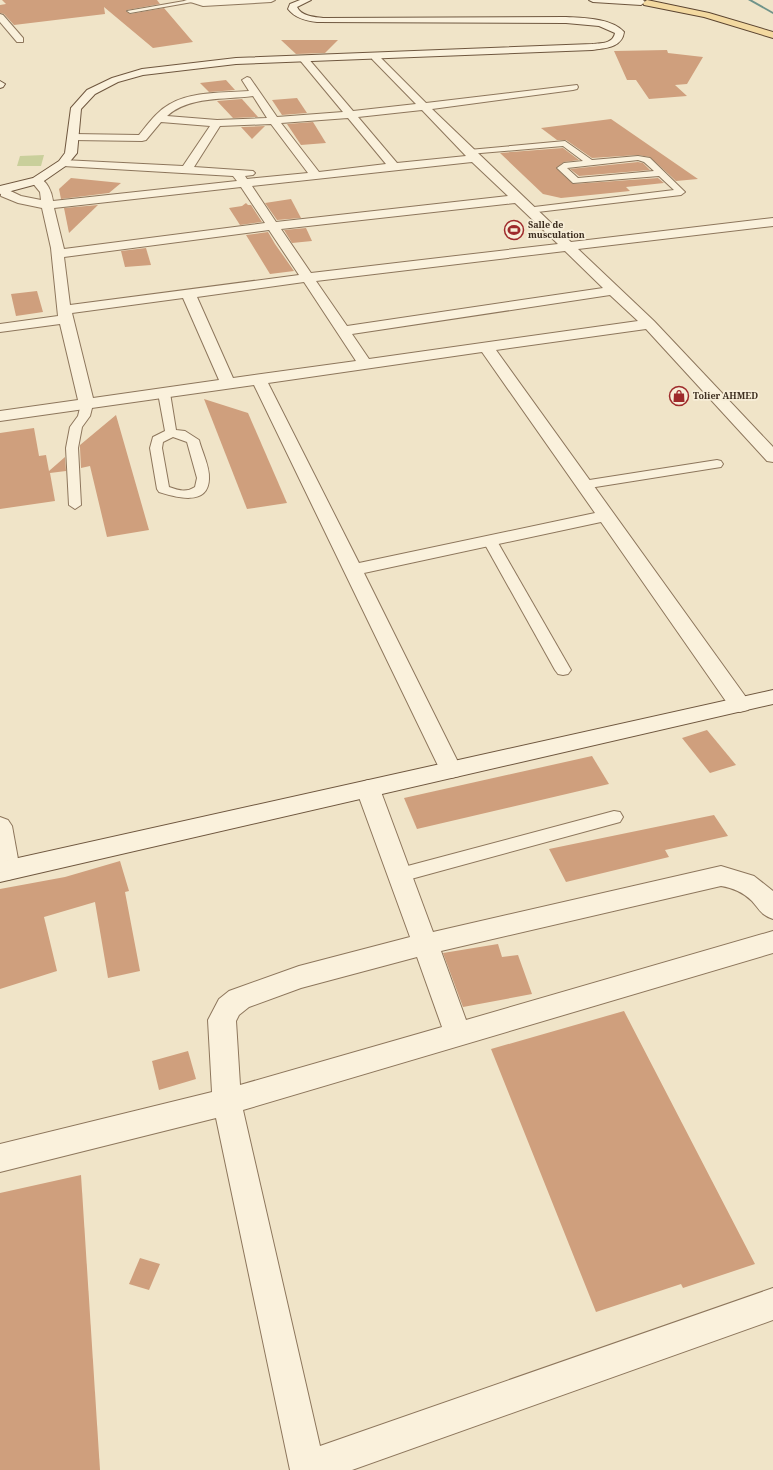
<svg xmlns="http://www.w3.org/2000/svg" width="773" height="1470" font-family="'Noto Serif',serif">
<rect width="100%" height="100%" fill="#f0e4c8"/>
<polygon fill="#c9cf9b" points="44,155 41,166 17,166 20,156"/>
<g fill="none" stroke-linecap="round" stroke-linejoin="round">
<polygon fill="#6f938a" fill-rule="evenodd" points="748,0 752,0 773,12 773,14"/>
</g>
<g fill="#cf9f7d">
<polygon points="2,0 157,0 160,4 127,10 126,11 130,14 164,8 193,42 153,48 104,7 105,14 14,25 4,14 0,13 0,5 6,4"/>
<polygon points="281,40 338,40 325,53 296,54"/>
<polygon points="667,50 668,53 703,57 687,84 675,85 687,96 649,99 636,80 627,80 614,51"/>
<polygon points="226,80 235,90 209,92 200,83"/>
<polygon points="297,98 307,113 282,115 272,100"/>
<polygon points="242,99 258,117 233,118 217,101"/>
<polygon points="611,119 698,179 676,181 650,157 638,155 592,158 566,140 557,140 541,128"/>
<polygon points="313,122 326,143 301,145 287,124"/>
<polygon points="265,126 252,139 241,127"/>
<polygon points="563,148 579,160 564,162 556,168 573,184 658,178 664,183 626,187 630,191 561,198 543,194 500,153"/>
<polygon points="638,162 643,163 650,170 579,176 570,169"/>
<polygon points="71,178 121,183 109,193 61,199 59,189"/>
<polygon points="291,199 301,218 277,220 265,203"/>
<polygon points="246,203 248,205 251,205 262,222 240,225 229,208 242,206"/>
<polygon points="98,205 69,233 64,208"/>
<polygon points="306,228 312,241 292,243 284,230"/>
<polygon points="268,232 275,244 294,271 270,274 246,235"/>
<polygon points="146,248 151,265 125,267 121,251"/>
<polygon points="37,291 43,312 16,316 11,294"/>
<polygon points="204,399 248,413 287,503 247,509"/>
<polygon points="116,415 149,530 107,537 90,466 81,468 80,448 80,445"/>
<polygon points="34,428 39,456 46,455 49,471 65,457 66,471 50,473 55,501 0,509 0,433"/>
<polygon points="707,730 736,765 710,773 682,738"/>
<polygon points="592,756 609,784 417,829 404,798"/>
<polygon points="714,815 728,836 665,850 669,857 566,882 549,849"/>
<polygon points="120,861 129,891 125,892 140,971 108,978 95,902 44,917 57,971 0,989 0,889 65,877"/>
<polygon points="498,944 502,957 518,955 532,994 463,1007 443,953"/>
<polygon points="624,1011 755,1264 683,1288 681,1284 596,1312 491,1049"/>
<polygon points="188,1051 196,1079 159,1090 152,1061"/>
<polygon points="81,1175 100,1470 0,1470 0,1193"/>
<polygon points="140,1258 160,1264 149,1290 129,1284"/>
</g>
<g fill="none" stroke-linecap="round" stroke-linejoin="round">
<defs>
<g id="lane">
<polygon points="190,0 198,1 130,13 127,11"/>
<path d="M 565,141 L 592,160 L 638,156 L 650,158 L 685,192 L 681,195 L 529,213 L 525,210 L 526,208 L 674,190 L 659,176 L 573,183 L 557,168 L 564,163 L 583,161 L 563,146 L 469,154 L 465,152 L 469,150 ZM 638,160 L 644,162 L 654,171 L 578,178 L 567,168 Z"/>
<path d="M 164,390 L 170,393 L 176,430 L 185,431 L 199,440 C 202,452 210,467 209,479 C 208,507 175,497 159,492 L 157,489 L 150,448 L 153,437 L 165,431 L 158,393 ZM 173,437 L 187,442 L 197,478 L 195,487 C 186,493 178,490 169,487 L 162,448 L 163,442 Z"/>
<polygon points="87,401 93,404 90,416 82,427 78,448 81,505 75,509 69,505 66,448 70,427 78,416 81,404"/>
<polygon points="717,460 721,461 723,464 721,467 583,489 577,485 583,481"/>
<polygon points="490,537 495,538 497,541 571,670 568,674 563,675 558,674 555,670 483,541 485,538"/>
<polygon points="614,811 620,812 623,817 620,822 400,882 394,880 391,875 394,870 400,868"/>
</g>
<g id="street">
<polygon points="184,0 275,0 271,2 203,6"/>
<polygon points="0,14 3,15 23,38 23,42 17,42 0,22"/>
<path d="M 375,54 L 378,55 L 426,103 L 577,85 L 578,87 L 577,89 L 573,90 L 432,109 L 571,242 L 773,218 L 773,226 L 578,249 L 654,321 L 773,447 L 773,462 L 767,461 L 646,329 L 496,350 L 748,700 L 751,705 L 748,710 L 740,712 L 732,710 L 601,522 L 364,573 L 462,770 L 459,776 L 451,778 L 443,776 L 254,385 L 0,421 L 0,411 L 78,400 L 60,324 L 0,332 L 0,324 L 58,316 L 51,248 L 42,208 L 18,203 L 1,196 L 0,186 L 21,196 L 41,200 L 40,192 L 31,181 L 37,177 C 47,180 52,192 53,201 L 237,181 L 233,176 L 63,166 L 57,163 L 63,160 L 183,166 L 210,126 L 161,122 L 146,140 L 142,141 L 73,140 L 68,137 L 73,134 L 139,135 C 148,124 157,111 170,104 C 192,91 224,93 249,91 L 242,80 L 247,77 L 250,78 L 277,117 L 343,112 L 299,59 L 304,56 L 307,57 L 353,111 L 416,104 L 372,59 L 372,55 ZM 253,96 L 267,118 L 217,120 L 167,116 C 189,96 224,100 253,96 ZM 422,110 L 466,156 L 397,163 L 358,117 ZM 348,118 L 386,164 L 319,172 L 281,123 ZM 271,124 L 308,173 L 247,179 L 245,176 L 253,175 L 255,173 L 253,171 L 194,167 L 220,126 ZM 472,162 L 508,196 L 276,222 L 252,186 ZM 241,187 L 265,223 L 64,249 L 54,208 ZM 515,203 L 558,244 L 311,273 L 281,229 ZM 269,230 L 299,275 L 70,305 L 64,257 ZM 565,251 L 603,288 L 347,326 L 316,281 ZM 304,282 L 356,361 L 233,378 L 197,297 ZM 610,295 L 638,321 L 369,359 L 352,334 ZM 183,298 L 219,380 L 93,398 L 72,313 ZM 482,352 L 595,513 L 359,563 L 268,383 Z"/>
<path d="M 368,780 L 376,783 L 380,789 L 433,932 L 721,866 L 754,876 L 773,891 L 773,919 C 761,915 760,910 752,901 C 743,892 733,888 721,886 L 441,951 L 466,1020 L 773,931 L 773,953 L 243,1110 L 320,1446 L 773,1288 L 773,1320 L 352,1470 L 290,1470 L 216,1118 L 0,1172 L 0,1144 L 212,1092 L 208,1020 L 219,999 L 229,991 L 299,966 L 410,937 L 356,789 L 360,783 ZM 417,957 L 442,1027 L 240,1085 L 236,1021 L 239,1015 L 249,1007 L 301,988 Z"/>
<polygon points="0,817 8,820 12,826 20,870 17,877 8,880 0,877"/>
</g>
<g id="secondary">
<path d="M 300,0 L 311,0 L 297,7 C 301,16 314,17 323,18 L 566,17 C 583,18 612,18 624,32 C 622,48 605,48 592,50 L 236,64 L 143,75 L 118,82 L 95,94 L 81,109 L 77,153 L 67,165 L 41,183 L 0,194 L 0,186 L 33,178 L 59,161 L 65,153 L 71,108 L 87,90 L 112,78 L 142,69 L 236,58 L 592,44 C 601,43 613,44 615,33 L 599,26 L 566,23 L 317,22 C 306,21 295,18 288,9 L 290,4 Z"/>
<polygon points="589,0 643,0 645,2 641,5 593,2"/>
<polygon points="0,81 5,84 3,87 0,88"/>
<polygon points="773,690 773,704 0,882 0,862"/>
</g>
<polygon id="primary" points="647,0 709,13 773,32 773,38 704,17 644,5 643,3"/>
</defs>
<use href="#lane" stroke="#8d765c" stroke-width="2"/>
<use href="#street" stroke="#8d765c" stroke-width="2"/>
<use href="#secondary" stroke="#6f573f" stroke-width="2"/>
<use href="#primary" stroke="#5b4430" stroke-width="2"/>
<use href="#lane" fill="#faf1dc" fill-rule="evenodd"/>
<use href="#street" fill="#faf1dc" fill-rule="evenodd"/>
<use href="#secondary" fill="#faf1dc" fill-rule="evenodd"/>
<use href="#primary" fill="#f3d9a0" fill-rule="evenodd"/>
</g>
<defs>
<symbol id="stadium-ring" viewBox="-11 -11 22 22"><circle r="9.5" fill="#f7eed8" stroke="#9e2a2b" stroke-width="1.5"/><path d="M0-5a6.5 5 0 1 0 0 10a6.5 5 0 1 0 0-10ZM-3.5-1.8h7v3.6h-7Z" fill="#9e2a2b"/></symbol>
<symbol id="shop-ring" viewBox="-11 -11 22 22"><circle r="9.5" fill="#f7eed8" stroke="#9e2a2b" stroke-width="1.5"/><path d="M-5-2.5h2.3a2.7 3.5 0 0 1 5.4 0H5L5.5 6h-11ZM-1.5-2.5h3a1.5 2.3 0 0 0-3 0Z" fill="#9e2a2b"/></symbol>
</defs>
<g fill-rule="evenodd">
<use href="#stadium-ring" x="503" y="219" width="22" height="22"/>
<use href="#shop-ring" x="668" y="385" width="22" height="22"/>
</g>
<g text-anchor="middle" stroke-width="3.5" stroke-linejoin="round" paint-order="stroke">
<g font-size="9" font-weight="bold" fill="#3d2e20" stroke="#f7eed8" text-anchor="start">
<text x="528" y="228">Salle de<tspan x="528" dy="10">musculation</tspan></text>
<text x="693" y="399">Tolier AHMED</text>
</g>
</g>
</svg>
